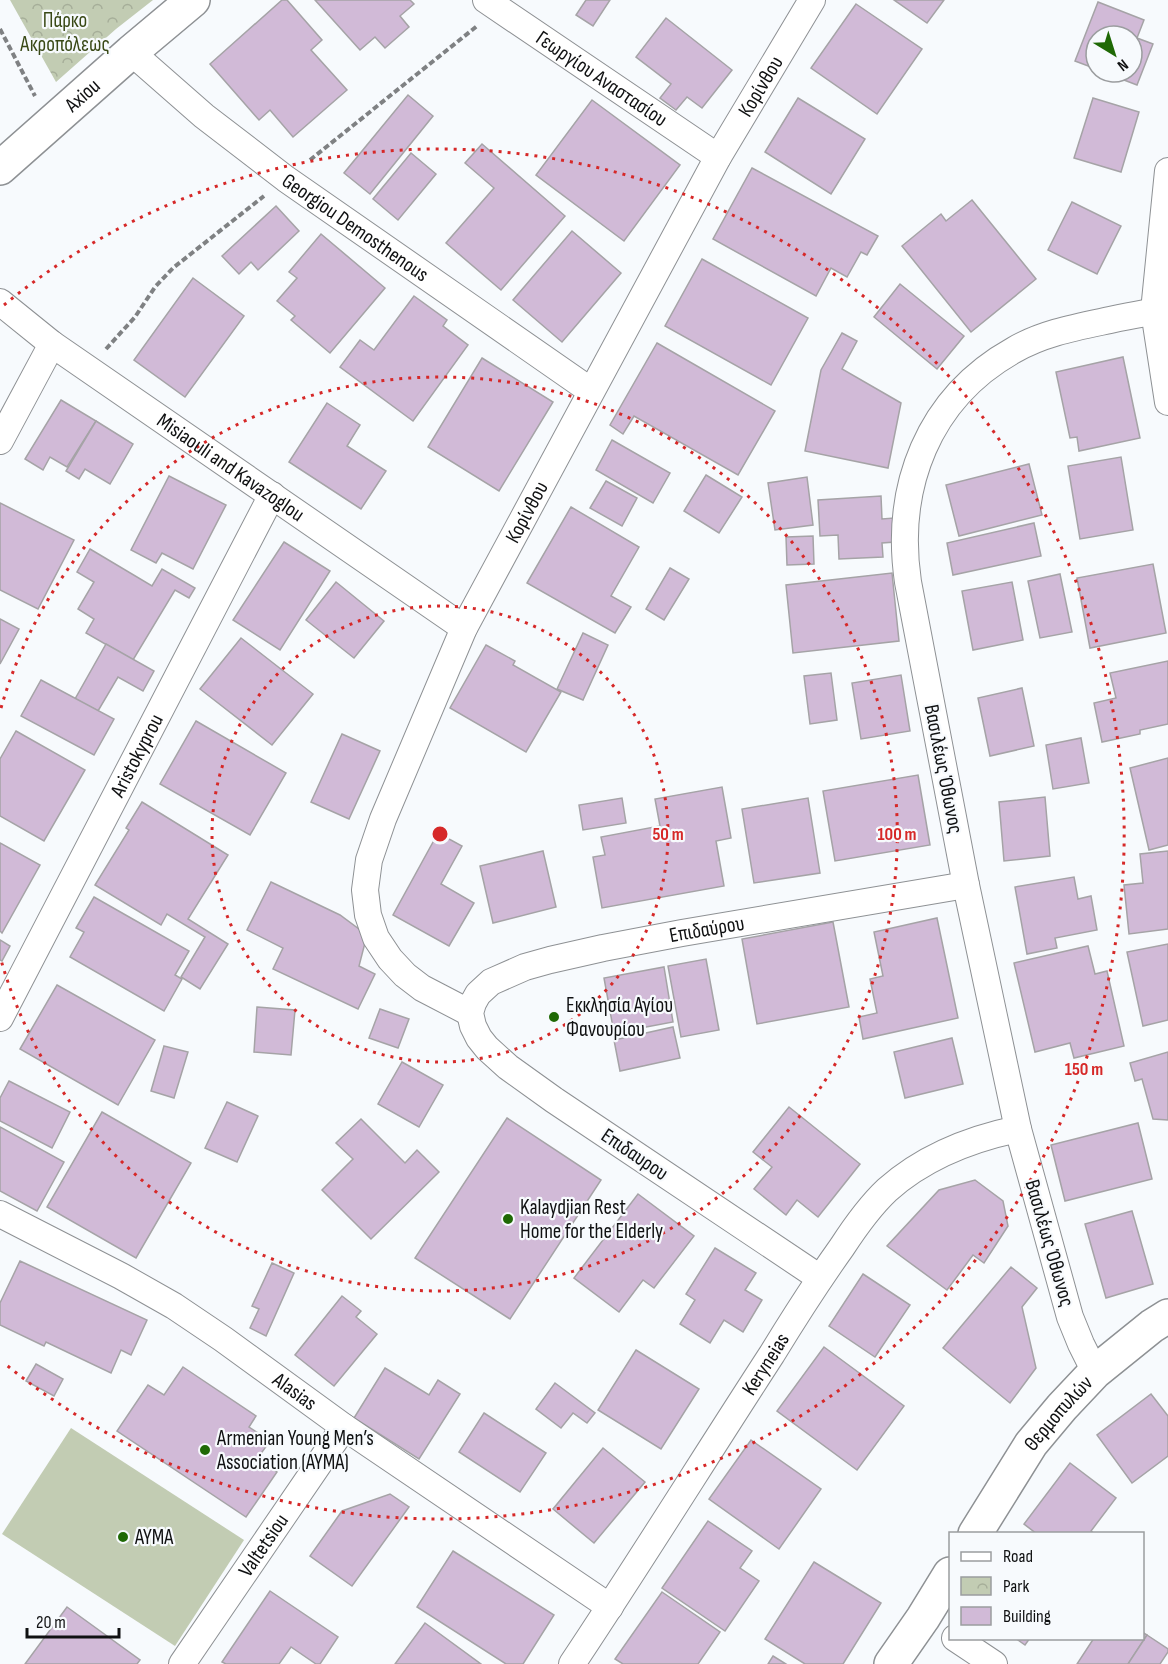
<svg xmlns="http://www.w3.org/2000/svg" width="1168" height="1664" font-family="'Sofia Sans Condensed',sans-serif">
<defs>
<pattern id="park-crowns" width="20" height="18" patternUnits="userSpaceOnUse" patternTransform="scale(1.5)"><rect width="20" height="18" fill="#c2ccb3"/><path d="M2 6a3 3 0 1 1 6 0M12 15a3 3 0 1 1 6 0" fill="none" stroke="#a6ae99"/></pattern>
</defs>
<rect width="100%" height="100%" fill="#f7fafd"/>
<polygon fill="#c2ccb3" points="71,1428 244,1540 175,1646 2,1534"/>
<polygon fill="url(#park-crowns)" points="10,0 153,0 116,29 56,82"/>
<g fill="#d1bad7" stroke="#a5a3a6" stroke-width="1.5">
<polygon points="282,0 287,0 322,40 311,50 347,90 293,137 270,110 259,120 210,64"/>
<polygon points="315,0 410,0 414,4 400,16 409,27 385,48 375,37 360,50"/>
<polygon points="586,0 610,0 593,26 576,15"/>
<polygon points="894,0 944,0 927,23"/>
<polygon points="1098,2 1144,20 1137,38 1153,44 1137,85 1103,72 1132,72 1132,36 1096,36 1096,69 1075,61"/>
<polygon points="856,4 922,49 877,114 811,68"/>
<polygon points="666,18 732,70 702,108 687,97 676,110 660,98 671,84 636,57"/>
<polygon points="408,95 433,116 370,194 344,173"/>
<polygon points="798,98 865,139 831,194 765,152"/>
<polygon points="1093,98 1139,112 1121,172 1074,158"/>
<polygon points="592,100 680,165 624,241 536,175"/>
<polygon points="482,144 565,216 501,290 446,243 494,188 465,163"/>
<polygon points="411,153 436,174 398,220 373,199"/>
<polygon points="752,168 878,236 867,255 861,252 847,277 831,268 816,296 713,239"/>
<polygon points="972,200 1036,279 971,332 902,246 941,214 946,221"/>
<polygon points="1072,202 1121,226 1097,274 1048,250"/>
<polygon points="276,206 299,231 258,270 251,262 239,274 222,256"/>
<polygon points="572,231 621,273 562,342 513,300"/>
<polygon points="321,234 385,288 330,353 291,320 295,316 277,301 297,278 289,272"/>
<polygon points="702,259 808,318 771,385 665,326"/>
<polygon points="193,278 244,316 185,397 134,360"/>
<polygon points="900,284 964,336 937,369 874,317"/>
<polygon points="414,296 447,320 443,326 468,345 413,421 340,367 360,340 374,350"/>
<polygon points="842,333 857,341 842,369 901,403 888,468 805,451 821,370"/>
<polygon points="657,343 775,411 738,475 634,416 623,434 610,425"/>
<polygon points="1123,357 1140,438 1079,451 1077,437 1070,438 1056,372"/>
<polygon points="482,358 553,402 499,491 428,447"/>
<polygon points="61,400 96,421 67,467 50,457 43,470 25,459"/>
<polygon points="327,403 360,425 347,446 386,471 361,509 289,462"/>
<polygon points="96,421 133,444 110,484 85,469 79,479 66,471"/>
<polygon points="612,440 670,473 653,503 596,470"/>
<polygon points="1121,457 1133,530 1080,539 1068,466"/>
<polygon points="1029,464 1042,515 959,536 946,485"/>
<polygon points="706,475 742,497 719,533 684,511"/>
<polygon points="169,476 226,505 193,569 162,553 156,563 131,550"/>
<polygon points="807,477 813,525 775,530 768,483"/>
<polygon points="606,481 637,498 622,526 590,508"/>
<polygon points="881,496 882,519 894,518 895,542 882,543 883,557 839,559 838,535 820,536 818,500"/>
<polygon points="0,503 74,540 38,609 0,590"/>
<polygon points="571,507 639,547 611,596 631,607 615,633 527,583"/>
<polygon points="1034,523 1041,556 953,575 947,543"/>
<polygon points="813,536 814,564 787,565 786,537"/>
<polygon points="284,542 330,571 280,650 233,620"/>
<polygon points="90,549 152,586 162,569 195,588 189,598 175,590 133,660 86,633 94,619 78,609 94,582 77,572"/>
<polygon points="1153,564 1166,633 1090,648 1077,578"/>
<polygon points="670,568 689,579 664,620 646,609"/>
<polygon points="892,573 899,641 793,653 786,585"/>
<polygon points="1060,574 1072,632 1040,638 1028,581"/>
<polygon points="336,582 384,621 354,658 306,620"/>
<polygon points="1012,582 1023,640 973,650 962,591"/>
<polygon points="0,619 19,629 0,664"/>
<polygon points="583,633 608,645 583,700 557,689"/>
<polygon points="241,638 313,694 272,745 200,689"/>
<polygon points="106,644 154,671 143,691 118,677 98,711 75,699"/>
<polygon points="486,645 515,661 513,665 561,692 526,752 450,708"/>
<polygon points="1168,661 1168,724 1140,730 1140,734 1102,742 1094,703 1116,698 1110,673"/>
<polygon points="831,673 837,720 810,724 804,676"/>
<polygon points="901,675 910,731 861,739 852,683"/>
<polygon points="41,680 114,719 94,755 21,716"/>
<polygon points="1022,688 1034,746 990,756 978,698"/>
<polygon points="196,721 286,773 250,835 160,784"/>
<polygon points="16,731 85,770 44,841 0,816 0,759"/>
<polygon points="342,734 380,751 349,819 311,802"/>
<polygon points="1081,738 1089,783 1053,789 1046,745"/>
<polygon points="1168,758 1168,845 1149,850 1130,768"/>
<polygon points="918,775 930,845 835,861 823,791"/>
<polygon points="722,787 731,838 716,841 724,886 602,908 593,857 605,855 601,837 660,826 655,799"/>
<polygon points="1045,797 1050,856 1004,861 999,802"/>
<polygon points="622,798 626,823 583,830 579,805"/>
<polygon points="808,798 820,873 754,883 742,809"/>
<polygon points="142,802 228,855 188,919 228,944 200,989 181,977 205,937 167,914 161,925 95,885 129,830 126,828"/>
<polygon points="438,833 462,846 441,884 474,903 449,946 393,915"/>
<polygon points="0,843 40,865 2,933 0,931"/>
<polygon points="543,851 556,907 493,923 480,866"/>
<polygon points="1168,851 1168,929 1129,934 1124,885 1143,883 1140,854"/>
<polygon points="1074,877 1078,899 1091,896 1097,930 1055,938 1057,948 1027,954 1015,887"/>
<polygon points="271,882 340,915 367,935 359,966 375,974 358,1009 273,969 283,948 247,930"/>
<polygon points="94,897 189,951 175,975 182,979 164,1011 70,957 84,932 76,928"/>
<polygon points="937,918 958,1018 863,1039 859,1017 877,1013 870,979 883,976 874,932"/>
<polygon points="833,922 849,1007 757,1024 742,939"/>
<polygon points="0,940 10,946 2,961 0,960"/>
<polygon points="1168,944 1168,1020 1143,1026 1127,952"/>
<polygon points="1088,946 1095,974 1107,971 1124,1046 1074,1058 1070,1043 1035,1052 1014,963"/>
<polygon points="706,959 719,1030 681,1037 668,966"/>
<polygon points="664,967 673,1022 614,1033 604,978"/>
<polygon points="57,985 155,1040 118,1105 20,1049"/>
<polygon points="257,1007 295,1010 291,1055 254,1052"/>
<polygon points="380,1009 409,1019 398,1048 369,1038"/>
<polygon points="673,1027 680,1058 620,1071 614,1040"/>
<polygon points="952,1038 963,1084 905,1098 894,1052"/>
<polygon points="164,1046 188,1052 174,1098 151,1091"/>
<polygon points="1168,1052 1168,1120 1153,1119 1142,1079 1135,1081 1130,1063"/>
<polygon points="402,1062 443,1085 419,1127 378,1104"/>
<polygon points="9,1081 70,1112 52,1148 0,1121 0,1098"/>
<polygon points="227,1102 258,1116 237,1162 205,1148"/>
<polygon points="789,1107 860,1164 818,1217 797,1200 786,1215 754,1189 772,1167 753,1152"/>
<polygon points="102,1112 191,1163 136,1258 47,1207"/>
<polygon points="507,1118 601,1180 510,1319 415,1258"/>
<polygon points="361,1119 405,1163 417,1150 439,1172 371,1239 322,1190 353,1159 336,1143"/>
<polygon points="1138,1123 1152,1179 1065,1201 1051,1145"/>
<polygon points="0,1127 64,1162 37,1211 0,1191"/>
<polygon points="975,1180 1003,1201 1008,1226 984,1263 973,1255 947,1290 887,1246 939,1190"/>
<polygon points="638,1194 694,1236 654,1288 643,1280 619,1312 574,1278"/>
<polygon points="1132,1211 1153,1284 1106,1298 1085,1224"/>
<polygon points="715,1248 756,1273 745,1290 762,1300 743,1332 724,1320 710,1343 680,1324 695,1300 686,1294"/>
<polygon points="20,1261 147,1320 131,1355 121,1350 111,1373 46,1342 44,1346 0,1325 0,1303"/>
<polygon points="272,1263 294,1273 266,1336 250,1328 259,1309 252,1306"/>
<polygon points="1011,1267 1037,1288 1022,1307 1036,1368 1010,1403 943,1348"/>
<polygon points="863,1274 910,1305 875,1357 829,1326"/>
<polygon points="342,1296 361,1311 356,1317 377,1334 334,1386 295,1355"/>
<polygon points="824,1347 904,1406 857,1470 777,1411"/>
<polygon points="636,1350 699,1389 661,1449 598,1410"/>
<polygon points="36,1364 63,1379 54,1396 26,1381"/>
<polygon points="183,1367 256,1416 249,1427 270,1441 257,1459 277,1472 246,1517 117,1431 148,1385 164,1395"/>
<polygon points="385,1368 429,1395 438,1380 460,1394 419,1459 354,1418"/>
<polygon points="555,1383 595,1413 587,1423 573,1413 561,1428 536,1409"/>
<polygon points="1151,1394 1168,1416 1168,1456 1132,1483 1097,1435"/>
<polygon points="484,1413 546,1453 520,1492 459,1452"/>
<polygon points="751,1440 821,1489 779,1549 709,1499"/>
<polygon points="603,1448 645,1482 594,1543 553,1509"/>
<polygon points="1070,1463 1116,1498 1091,1531 1095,1534 1037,1534 1024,1524"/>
<polygon points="390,1494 409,1507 352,1586 310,1556 342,1511"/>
<polygon points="708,1521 752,1551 740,1568 759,1581 725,1631 662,1588"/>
<polygon points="453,1551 554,1615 523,1664 506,1664 417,1607"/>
<polygon points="814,1562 881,1603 843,1664 805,1664 765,1639"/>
<polygon points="270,1591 338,1637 320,1664 316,1664 291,1647 279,1664 226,1664 222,1662"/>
<polygon points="662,1592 720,1632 698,1664 623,1664 615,1659"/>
<polygon points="67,1607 140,1660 137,1664 25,1664"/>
<polygon points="425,1623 481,1664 395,1664"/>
<polygon points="1142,1632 1147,1635 1128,1664 1077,1664 1094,1638 1142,1638"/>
<polygon points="1147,1635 1168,1649 1168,1652 1160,1664 1128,1664"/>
<polygon points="1015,1638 1030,1638 1025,1645"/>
<polygon points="773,1656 786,1664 768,1664"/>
</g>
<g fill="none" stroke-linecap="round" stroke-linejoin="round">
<defs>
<g id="minor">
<path id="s1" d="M 486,0 L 718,157"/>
<path id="s2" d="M 131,52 L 204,116 L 286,179 L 591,391"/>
<polyline points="1168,171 1154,311 1168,402"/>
<path id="s3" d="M 0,302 L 52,344 L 464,628"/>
<polyline points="0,441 52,344"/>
<path id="s4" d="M 470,1013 L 422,988 L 405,975 L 390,959 L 376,938 L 368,915 L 365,890 L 369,860 L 383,819 L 464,628 L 718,157 L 812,0"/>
<path id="s5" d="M 0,1018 L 272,495"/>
<path id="s6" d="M 0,1214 L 121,1276 L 174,1306 L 223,1339 L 344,1427 L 610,1607"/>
<path id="s7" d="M 820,1278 L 554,1100 L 508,1067 L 487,1048 L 479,1038 L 473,1026 L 470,1013 L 473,1003 L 478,994 L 491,982 L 525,967 L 550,960 L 603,948 L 682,933 L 966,885"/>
<path d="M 1095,1372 L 1081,1344 L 1070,1317 L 1018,1129 L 966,885 L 908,582 C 894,487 928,398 1014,350 C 1043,333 1077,327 1110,320 C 1129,316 1148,312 1168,310"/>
<polyline points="955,1638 994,1664"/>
<path id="s8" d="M 182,1664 L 344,1427"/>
<path id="s9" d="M 572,1664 C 640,1562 705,1457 772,1354 C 794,1318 817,1282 842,1247 C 855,1227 869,1207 887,1190 C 924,1157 970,1139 1018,1129"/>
</g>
<g id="tertiary">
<path id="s10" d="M 0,168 L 131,52 L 193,0"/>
<path id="s11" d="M 975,1534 L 1031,1444 L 1062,1407 L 1095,1372 L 1152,1326 L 1168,1316"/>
<polyline points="891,1664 923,1618 950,1574"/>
</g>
</defs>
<use href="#minor" stroke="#8e9194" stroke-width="28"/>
<use href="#tertiary" stroke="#8e9194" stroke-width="36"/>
<g stroke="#7f8183" stroke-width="4" stroke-dasharray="6 3" stroke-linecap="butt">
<polyline points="0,29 35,96"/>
<polyline points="310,160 477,26"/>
<polyline points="106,349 135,317 155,287 173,268 264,196"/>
</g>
<use href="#minor" stroke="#fff" stroke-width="26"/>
<use href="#tertiary" stroke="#fff" stroke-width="33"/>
</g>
<g fill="none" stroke="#d62828" stroke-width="3" stroke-dasharray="3 6">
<circle cx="440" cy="834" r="228"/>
<path d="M1 708A457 457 0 1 1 1 960"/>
<path d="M4 305A685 685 0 1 1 4 1363"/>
</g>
<g fill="#1f6905" stroke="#f7fafd" stroke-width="2">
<circle cx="554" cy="1017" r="6"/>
<circle cx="508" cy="1219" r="6"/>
<circle cx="205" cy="1450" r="6"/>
<circle cx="123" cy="1537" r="6"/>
</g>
<g text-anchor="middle" stroke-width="4.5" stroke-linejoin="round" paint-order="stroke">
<g font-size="21" fill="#394916" stroke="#f7fafd">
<text x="65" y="27">Πάρκο<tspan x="65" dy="24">Ακροπόλεως</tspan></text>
</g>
<g font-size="21" fill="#101112" stroke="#f7fafd">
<text dy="7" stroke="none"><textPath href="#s1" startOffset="140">Γεωργίου Αναστασίου</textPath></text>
<text dy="7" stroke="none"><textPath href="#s4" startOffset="1071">Κορίνθου</textPath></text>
<text dy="7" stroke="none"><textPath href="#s10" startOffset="110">Axiou</textPath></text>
<text dy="7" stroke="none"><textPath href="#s2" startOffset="285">Georgiou Demosthenous</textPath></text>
<text dy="7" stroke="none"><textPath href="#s3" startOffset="284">Misiaouli and Kavazoglou</textPath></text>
<text dy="7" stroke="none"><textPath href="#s4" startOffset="585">Κορίνθου</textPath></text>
<text dy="7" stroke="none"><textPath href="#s5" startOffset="296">Aristokyprou</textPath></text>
<text transform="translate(944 769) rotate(79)" y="7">Βασιλέως Όθωνος</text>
<text dy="7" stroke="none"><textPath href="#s7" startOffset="706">Επιδαύρου</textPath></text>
<text transform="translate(635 1154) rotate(34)" y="7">Επιδαυρου</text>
<text transform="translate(1050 1243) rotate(74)" y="7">Βασιλέως Όθωνος</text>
<text dy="7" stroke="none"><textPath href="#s9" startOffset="357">Keryneias</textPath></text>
<text dy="7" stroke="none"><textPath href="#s6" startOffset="345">Alasias</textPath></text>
<text dy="7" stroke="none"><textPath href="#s11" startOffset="147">Θερμοπυλών</textPath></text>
<text dy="7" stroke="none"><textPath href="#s8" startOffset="144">Valtetsiou</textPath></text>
</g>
<g font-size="21" fill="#101112" stroke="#f7fafd" text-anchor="start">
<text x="566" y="1012">Εκκλησία Αγίου<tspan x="566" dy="24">Φανουρίου</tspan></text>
<text x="520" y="1214">Kalaydjian Rest<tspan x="520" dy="24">Home for the Elderly</tspan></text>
<text x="217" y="1445">Armenian Young Men’s<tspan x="217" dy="24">Association (AYMA)</tspan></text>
<text x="135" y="1544">ΑΥΜΑ</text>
</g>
</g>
<circle cx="440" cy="834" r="9" fill="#d62828" stroke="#f7fafd" stroke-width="3"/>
<g font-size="18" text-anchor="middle" font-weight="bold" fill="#d62828" stroke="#f7fafd" stroke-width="4.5" stroke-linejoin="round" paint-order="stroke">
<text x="668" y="840">50 m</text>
<text x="897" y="840">100 m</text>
<text x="1084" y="1075">150 m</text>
</g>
<rect x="949" y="1532" width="195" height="108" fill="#f7fafd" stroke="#9b9d9f" stroke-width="1.5"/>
<rect x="961" y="1552" width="30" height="9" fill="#ffffff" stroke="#9b9d9f" stroke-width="1.5"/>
<text x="1003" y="1562" font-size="18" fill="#101112">Road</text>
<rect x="961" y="1577" width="30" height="18" fill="url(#park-crowns)" stroke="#9b9d9f" stroke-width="1.5"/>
<text x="1003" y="1592" font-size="18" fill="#101112">Park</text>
<rect x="961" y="1607" width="30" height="18" fill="#d1bad7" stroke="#9b9d9f" stroke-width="1.5"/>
<text x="1003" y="1622" font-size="18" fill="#101112">Building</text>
<g transform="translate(1114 54) rotate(142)"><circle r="28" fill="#f7fafd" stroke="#9b9d9f" stroke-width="1.5"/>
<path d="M0-4.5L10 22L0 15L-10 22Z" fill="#1f6905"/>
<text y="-9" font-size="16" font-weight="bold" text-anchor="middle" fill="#101112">N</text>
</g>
<path d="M27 1628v9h92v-9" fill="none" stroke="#101112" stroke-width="3"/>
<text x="36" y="1628" font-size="18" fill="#101112" stroke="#f7fafd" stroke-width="4.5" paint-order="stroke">20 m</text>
</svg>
